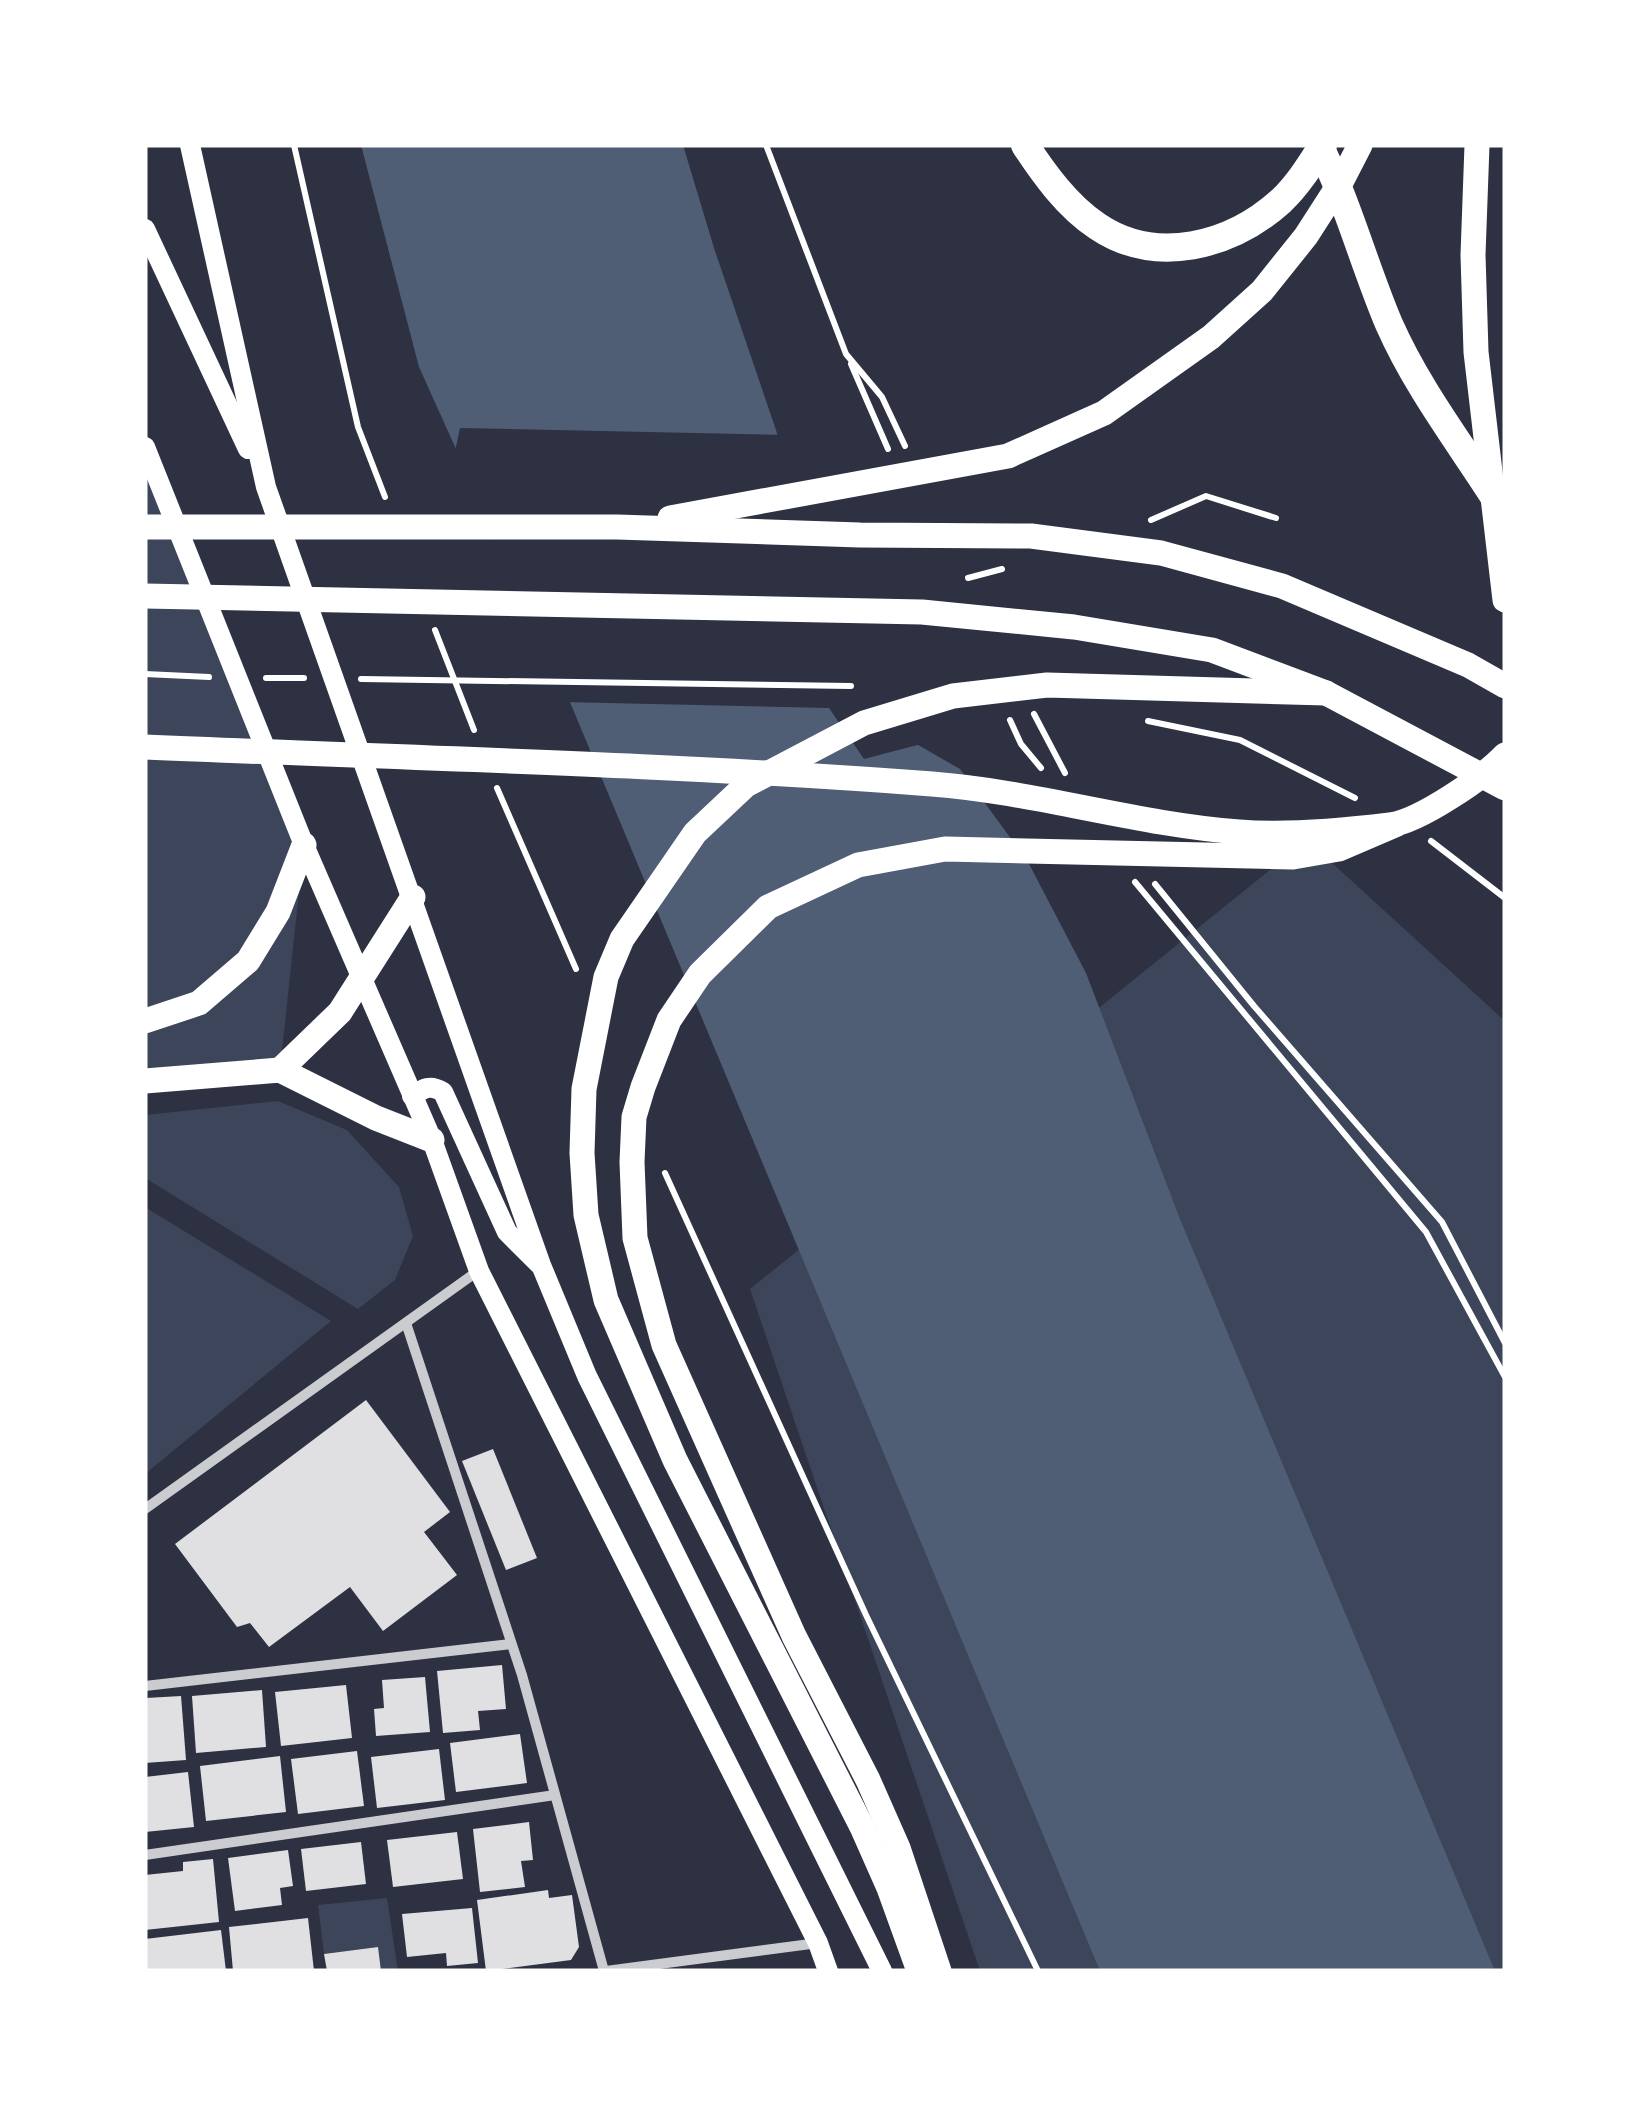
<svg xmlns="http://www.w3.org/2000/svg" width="1650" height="2116" font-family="'Sofia Sans Condensed',sans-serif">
<rect width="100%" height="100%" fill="#2d3142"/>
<g fill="#3c4559">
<polygon points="145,447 304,845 280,1070 145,1081"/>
<polygon points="1307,840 1505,1021 1505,1971 980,1971 750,1289"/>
<polygon points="278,1101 347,1130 399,1187 413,1236 395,1280 358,1309 145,1178 145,1115"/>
<polygon points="145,1207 331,1321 145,1474"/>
<polygon points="387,1898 398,1971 381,1971 378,1947 324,1954 318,1905"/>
</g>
<polygon fill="#4f5d75" points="361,145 683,145 714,248 776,430 817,580 906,738 960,769 1028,862 1086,973 1180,1219 1495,1971 1100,1971 567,695 419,367"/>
<polygon fill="#2d3142" points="460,428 783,435 822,578 910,734 925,743 864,759 829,708 564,702 454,456"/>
<g fill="#e0e0e3">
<polygon points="366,1400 450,1512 424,1532 457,1575 383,1631 350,1587 269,1647 250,1623 237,1627 175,1544"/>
<polygon points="493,1449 537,1558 506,1570 462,1461"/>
<polygon points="502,1665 506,1709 478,1711 480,1730 443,1733 437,1671"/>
<polygon points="425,1677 430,1732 376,1736 374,1709 384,1708 382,1680"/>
<polygon points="346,1685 352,1738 281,1746 275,1692"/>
<polygon points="262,1690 266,1747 196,1753 192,1696"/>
<polygon points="181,1696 186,1760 145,1763 146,1698"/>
<polygon points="520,1734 527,1783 456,1792 450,1743"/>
<polygon points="439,1749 445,1800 377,1808 371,1757"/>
<polygon points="357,1751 364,1806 298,1814 291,1759"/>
<polygon points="280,1756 286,1812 206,1821 200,1766"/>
<polygon points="188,1772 194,1827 145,1832 145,1777"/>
<polygon points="529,1822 533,1860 521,1861 525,1887 480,1892 473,1829"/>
<polygon points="457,1832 463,1879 393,1887 387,1840"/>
<polygon points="361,1842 366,1884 306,1891 301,1849"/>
<polygon points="288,1850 293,1886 280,1888 282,1905 235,1911 228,1858"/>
<polygon points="213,1859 219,1922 145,1930 145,1875 183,1871 183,1862"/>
<polygon points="548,1890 549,1898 572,1895 579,1947 571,1960 486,1971 477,1900"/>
<polygon points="472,1908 478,1963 447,1966 446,1953 407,1957 402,1914"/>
<polygon points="308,1918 314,1971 233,1971 229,1927"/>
<polygon points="221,1930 226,1971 145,1971 145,1939"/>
<polygon points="378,1947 381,1971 327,1971 324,1954"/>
</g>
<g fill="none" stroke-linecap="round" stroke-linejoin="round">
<g stroke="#fff" stroke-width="6">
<polyline points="294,145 358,427 385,497"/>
<polyline points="766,145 846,354 882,397 905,446"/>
<polyline points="851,364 888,449"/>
<polyline points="1151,520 1206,496 1276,518"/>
<polyline points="968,578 1002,569"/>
<polyline points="435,630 474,730"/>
<polyline points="145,674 209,677"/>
<polyline points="266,678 304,678"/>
<polyline points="361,679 851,686"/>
<polyline points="1034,714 1065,773"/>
<polyline points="1010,720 1021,744 1041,768"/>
<polyline points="1148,721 1240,740 1355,798"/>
<polyline points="497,788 576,969"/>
<polyline points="1431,841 1505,898"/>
<polyline points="1135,882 1426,1232 1505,1377"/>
<polyline points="1155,884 1254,1006 1442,1222 1505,1343"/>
<polyline points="665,1173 866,1615 1038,1971"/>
</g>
<g stroke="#caccd0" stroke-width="10">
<polyline points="406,1323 522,1675 604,1971"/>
<polyline points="145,1509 478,1271"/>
<polyline points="145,1686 511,1644"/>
<polyline points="145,1855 555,1795"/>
<polyline points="606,1971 818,1943"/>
</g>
<g stroke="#fff" stroke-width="20">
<polyline points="190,145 266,487 541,1265 587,1376 882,1971"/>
<polyline points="145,229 248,449"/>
<polyline points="145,447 304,845 432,1140 479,1271 818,1943 828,1971"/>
<path d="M 412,1096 C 424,1088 430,1084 443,1092 L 507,1232 L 539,1264"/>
</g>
<g stroke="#fff" stroke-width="25">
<polyline points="1477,145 1473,255 1476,352 1505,600"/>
<polyline points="670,518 1008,456 1104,413 1211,337 1262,291 1306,236 1342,180 1360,145"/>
<polyline points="145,527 617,527 860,535 1031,536 1161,553 1282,586 1468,665 1505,686"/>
<polyline points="145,596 922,612 1074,627 1212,650 1326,693 1505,788"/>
<path d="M 145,747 C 407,758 670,764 932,784 C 1036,792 1135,824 1239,832 C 1287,836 1341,831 1390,825 C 1420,821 1484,777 1505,755"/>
<polyline points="145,1021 199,1003 248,961 278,912 304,845"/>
<polyline points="280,1070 340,1012 413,897"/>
<polyline points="145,1081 280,1070 376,1118 432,1140"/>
<polyline points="919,1971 889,1888 862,1827 675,1460 606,1300 586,1215 582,1153 584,1089 606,977 622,939 695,833 746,785 864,723 953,696 1047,685 1326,693"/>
<polyline points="939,1971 898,1848 868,1780 794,1636 664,1345 635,1238 632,1162 634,1117 643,1087 669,1020 700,974 768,907 858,865 945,849 1293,857 1339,849 1395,825"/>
</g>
<g stroke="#fff" stroke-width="28">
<path d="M 1025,145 C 1044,174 1067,206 1097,226 C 1156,266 1231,246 1281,201 C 1298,185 1311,164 1323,145"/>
<path d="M 1319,145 C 1348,203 1364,265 1389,324 C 1419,392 1466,451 1505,514"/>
</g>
</g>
<rect width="1650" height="2116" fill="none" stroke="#ffffff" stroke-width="295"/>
</svg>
